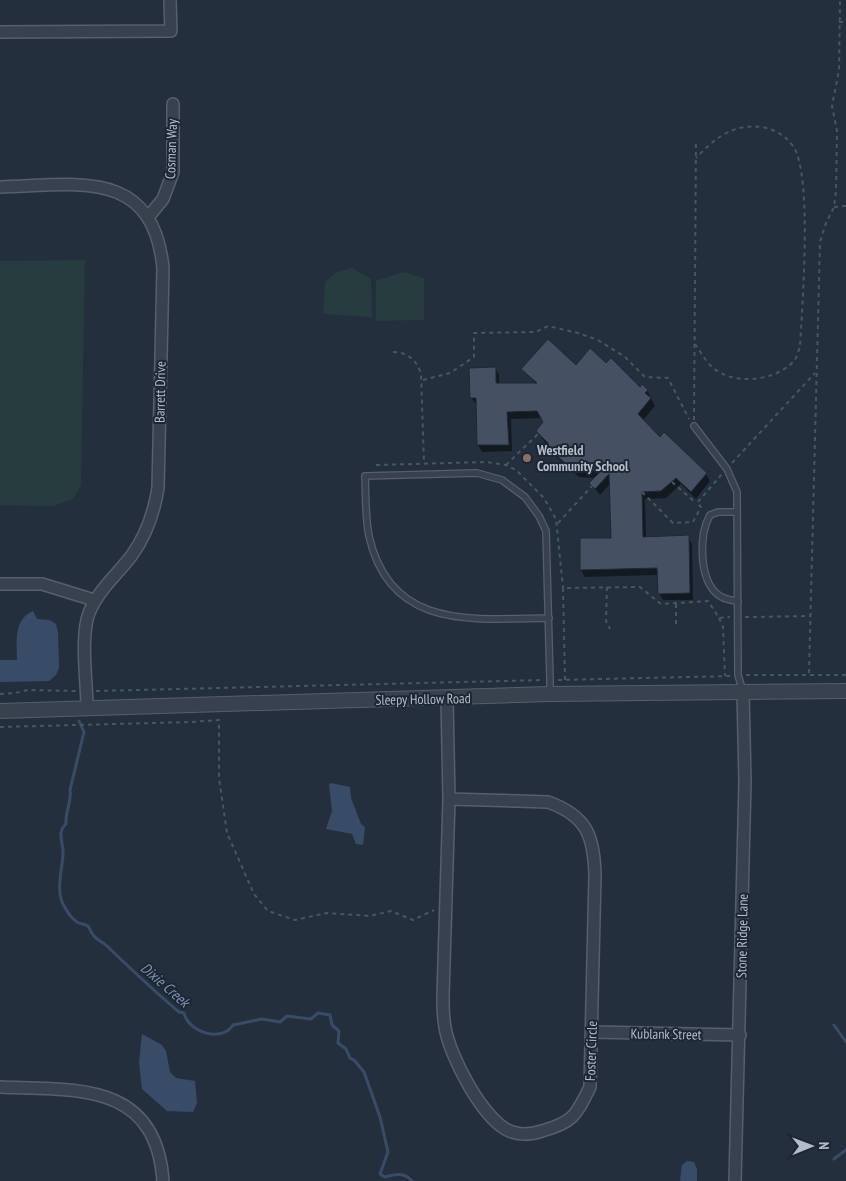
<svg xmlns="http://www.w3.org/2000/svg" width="846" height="1181" font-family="'PT Sans Narrow',sans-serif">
<rect width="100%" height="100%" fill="#242f3e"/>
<g fill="#263c3f">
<polygon points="85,260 81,485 73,499 53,506 0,505 0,261"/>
<polygon points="352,268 371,279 372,317 323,314 325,282 337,272"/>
<polygon points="403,272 424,278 424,320 376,321 376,281"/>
</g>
<g fill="#394c67">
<path d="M 33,611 L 37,619 L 50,620 L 56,624 L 58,632 L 59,668 L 56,675 L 49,681 L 0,682 L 0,660 L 17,660 C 17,643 13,619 33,611 Z"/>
<polygon points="331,783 350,787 351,798 361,824 365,827 363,845 356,844 352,834 326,829 332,811 329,785"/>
<polygon points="142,1034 162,1045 166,1051 170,1072 176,1078 195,1081 197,1103 193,1112 167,1111 142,1089 139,1062"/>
<polygon points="687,1161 694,1162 697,1169 697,1181 680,1181 682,1165"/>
</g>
<polygon fill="#0007" points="606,365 640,388 647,390 655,406 642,421 660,439 706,474 710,481 696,499 681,484 666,498 645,499 646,538 688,537 692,544 693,600 663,600 659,593 659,575 585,577 581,570 581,539 612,539 610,484 600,495 591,483 596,478 579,477 554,455 537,431 545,422 542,418 511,419 512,451 482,452 478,445 477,405 471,398 495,368 499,375 499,384 536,384 523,369"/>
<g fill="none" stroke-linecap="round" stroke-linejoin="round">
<g stroke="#394c67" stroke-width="3">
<path d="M 79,721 L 84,732 L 70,790 C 72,802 65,811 66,824 C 56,833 64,843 63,855 C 62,870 56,890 63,904 C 66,910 71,918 77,922 C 80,924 85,924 88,926 C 90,929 91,933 94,936 C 98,941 105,943 109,948 C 132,970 155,992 179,1012 L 184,1013 C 188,1032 222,1043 233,1025 L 262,1019 L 280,1022 L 287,1016 L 311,1019 L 318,1013 L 330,1015 L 332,1025 L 339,1031 L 338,1043 L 346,1049 L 350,1058 L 354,1060 L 364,1072 L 380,1117 L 388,1152 L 380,1174 L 385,1177 C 395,1174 405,1172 412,1181"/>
<polyline points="834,1025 846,1042"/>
<polyline points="834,1159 846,1150"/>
</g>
</g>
<polygon fill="#455162" stroke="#1f2835" points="548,339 576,365 590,348 606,363 611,358 640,387 642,384 648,390 645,393 651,398 638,414 660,437 664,432 707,473 691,492 676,478 661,491 642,492 643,537 689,535 690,593 658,594 657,568 580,570 580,538 611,538 609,474 595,489 589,483 601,471 574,471 548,448 548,443 536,431 543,422 537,411 507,412 509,445 477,445 476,398 470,398 469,368 496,367 496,383 537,383 521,369"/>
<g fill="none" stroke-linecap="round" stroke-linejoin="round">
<defs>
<g id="service">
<polyline points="694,426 727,469 737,492 738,675 743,692"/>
<path d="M 737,512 L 718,512 L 710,515 C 699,534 699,577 716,593 C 722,599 730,600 738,601"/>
<path d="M 549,618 C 474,619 390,631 369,536 C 365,517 366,496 365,476 L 477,473 L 502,480 L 525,497 L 539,516 L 546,531 L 550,680 L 550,694"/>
</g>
<g id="minor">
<polyline points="0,32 171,31 170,0"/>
<path d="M 0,187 C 77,185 153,167 163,268 L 158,488 C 154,513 147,534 132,555 C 118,574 98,590 89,613 C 80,636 87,683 87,708"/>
<polyline points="149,216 163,199 173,172 173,104"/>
<polyline points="0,584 42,584 94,600"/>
<path d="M 447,699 L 449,799 L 443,996 C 443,1007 443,1017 445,1027 C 449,1055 484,1123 512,1132 C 521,1135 533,1134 542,1131 C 574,1122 576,1115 590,1087 L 595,875 C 594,836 587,816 548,802 L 449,799"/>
<polyline points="592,1032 740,1035"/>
<path d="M 0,1087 C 75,1090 156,1081 163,1181"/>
<polyline points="735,1181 745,782 743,692"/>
</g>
<polyline id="tertiary" points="0,711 550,694 846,691"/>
</defs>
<use href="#service" stroke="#565f6c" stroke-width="8"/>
<use href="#minor" stroke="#565f6c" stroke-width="14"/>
<use href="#tertiary" stroke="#565f6c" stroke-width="16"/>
<g stroke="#44595c" stroke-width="2" stroke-dasharray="4 4" stroke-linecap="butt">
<polyline points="839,22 846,22"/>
<polyline points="834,207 846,206"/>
<path d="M 695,344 C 700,351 705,360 711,366 C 731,386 775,382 794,361 C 797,358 798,351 800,347 C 802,307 813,175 793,146 C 784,134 775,130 762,127 C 733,123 714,139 696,158"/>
<path d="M 393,352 C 407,352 417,360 421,374 L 424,462"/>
<polyline points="423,380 450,373 474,357 474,333 536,332 548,326 578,333 598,340 625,357 645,377 668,378 689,419"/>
<polyline points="694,420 696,140"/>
<polyline points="732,463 815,373"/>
<polyline points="376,465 486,462 506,465 516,470 544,498 556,519 563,588"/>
<polyline points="506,465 538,434"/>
<polyline points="672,482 696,503"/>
<polyline points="642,492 673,523 693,522 701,507 697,503 722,474"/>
<polyline points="558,523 592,486"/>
<polyline points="607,587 606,621 610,629"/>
<polyline points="676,604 676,628"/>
<polyline points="745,617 810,616"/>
<polyline points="719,618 723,627 725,676"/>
<polyline points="809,673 820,242 826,223 834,207 836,191 837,131 832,106 839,70 840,0"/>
<polyline points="746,675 846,675"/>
<polyline points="558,680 731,676"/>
<polyline points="565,680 563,588 640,587 661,604 708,601 719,618 730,617"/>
<polyline points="96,691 544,680"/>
<polyline points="0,694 15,693 28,690 76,691"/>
<polyline points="0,727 191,722 219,720 219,778 227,833 254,894 268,911 295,920 326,913 370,916 391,911 413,920 434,910"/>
</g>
<use href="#service" stroke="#38414e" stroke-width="5.5"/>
<use href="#minor" stroke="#38414e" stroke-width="11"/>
<use href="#tertiary" stroke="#38414e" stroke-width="14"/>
</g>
<circle fill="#8d6e63" stroke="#1d2633" stroke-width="2" cx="527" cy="458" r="5"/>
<g text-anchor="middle" stroke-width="4" stroke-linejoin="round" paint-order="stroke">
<g font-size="14" fill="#b4bcc9" stroke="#1d2633">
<text transform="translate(171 149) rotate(-88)" y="5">Cosman Way</text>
<text transform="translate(160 392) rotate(-89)" y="5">Barrett Drive</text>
<text transform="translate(423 699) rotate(-1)" y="5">Sleepy Hollow Road</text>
<text transform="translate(742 936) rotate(-89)" y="5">Stone Ridge Lane</text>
<text transform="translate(666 1034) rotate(1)" y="5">Kublank Street</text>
<text transform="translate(591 1051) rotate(-88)" y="5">Foster Circle</text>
</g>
<g font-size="14" font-weight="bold" fill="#b4bcc9" stroke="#1d2633" text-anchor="start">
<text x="537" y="455">Westfield<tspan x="537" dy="16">Community School</tspan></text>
</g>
<g font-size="15" font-style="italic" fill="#7c92b1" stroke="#1d2633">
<text transform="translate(165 985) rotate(41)" y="5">Dixie Creek</text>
</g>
</g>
<g transform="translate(811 1146) rotate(89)" stroke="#1d2633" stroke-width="4" paint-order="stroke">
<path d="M0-4L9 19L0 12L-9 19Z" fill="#b4bcc9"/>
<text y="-8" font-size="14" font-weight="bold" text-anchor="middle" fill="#b4bcc9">N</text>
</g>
</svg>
